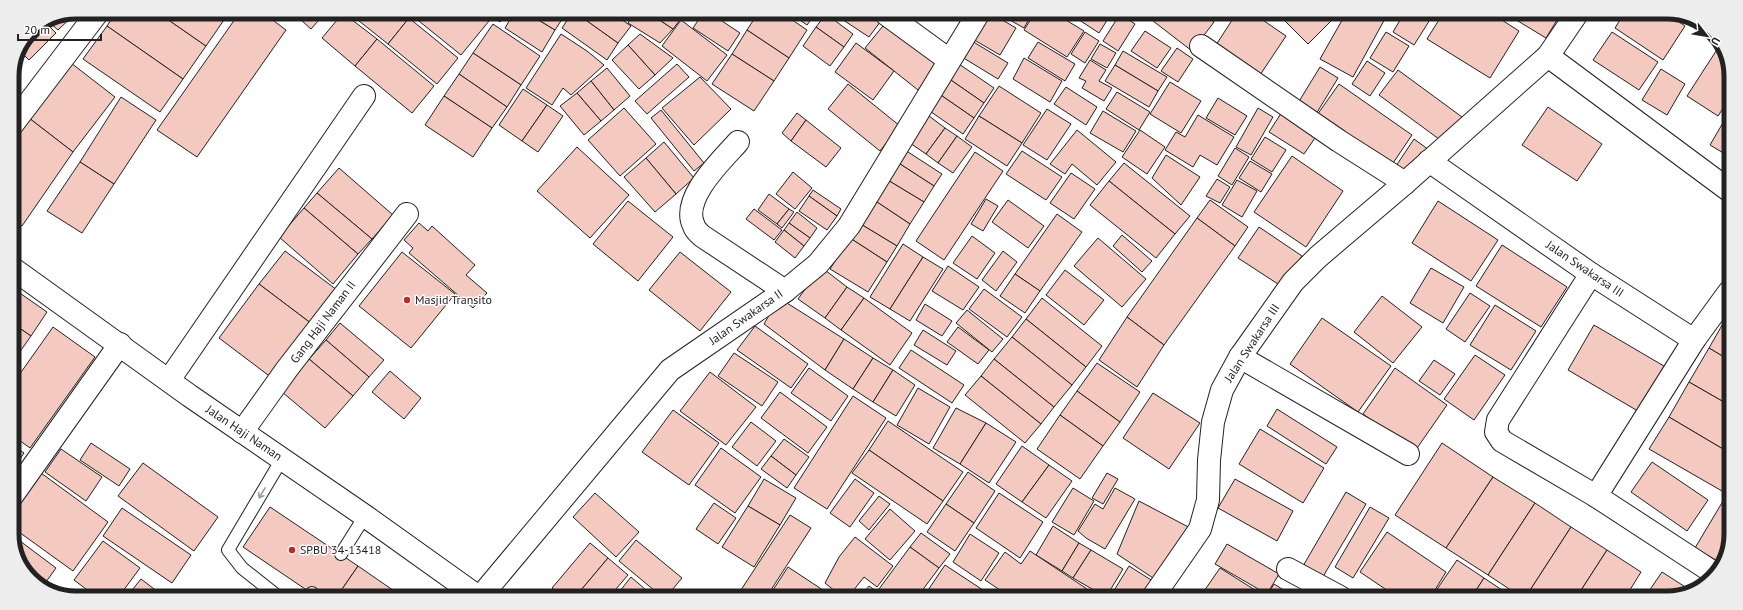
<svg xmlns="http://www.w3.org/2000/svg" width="1743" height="610" font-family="'PT Sans',sans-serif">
<rect width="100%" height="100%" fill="#fff"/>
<g fill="#f3c9c0" stroke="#222">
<polygon points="77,12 58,30 50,23 76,12"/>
<polygon points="116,12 157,12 206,46 183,79 107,26"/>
<polygon points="157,12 219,12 226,17 206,46"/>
<polygon points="240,12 262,12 286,30 197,157 157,130"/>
<polygon points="292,12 325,13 311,29"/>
<polygon points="343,13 377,39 355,66 322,38"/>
<polygon points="349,13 403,13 409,18 388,44"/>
<polygon points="409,13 479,13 489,21 461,55"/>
<polygon points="487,13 507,13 500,22"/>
<polygon points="514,13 527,13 555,30 542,52 505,28"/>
<polygon points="527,13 566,13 555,30"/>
<polygon points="572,13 576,13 618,43 607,60 562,28"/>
<polygon points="576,13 612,13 631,26 618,43"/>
<polygon points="634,13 649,13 673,29 660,43 628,23"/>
<polygon points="649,13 685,13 673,29"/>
<polygon points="703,13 710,13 740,33 728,51 693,28"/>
<polygon points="758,13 782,13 807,30 789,58 747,30"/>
<polygon points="790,13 815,14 807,25"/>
<polygon points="826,14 853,34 844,47 816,27"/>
<polygon points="834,14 877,14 883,18 869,37"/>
<polygon points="986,14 992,14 1016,28 1000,55 971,38"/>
<polygon points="999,14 1032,14 1024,28"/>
<polygon points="1034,14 1056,14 1084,31 1067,57 1024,30"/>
<polygon points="1070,14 1111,14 1099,33"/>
<polygon points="1120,14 1135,24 1118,51 1103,41"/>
<polygon points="1144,14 1204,14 1214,22 1192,51"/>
<polygon points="1236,14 1254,14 1286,36 1260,75 1216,45"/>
<polygon points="1261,14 1275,14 1270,21"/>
<polygon points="1289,15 1337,15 1308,44 1284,20"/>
<polygon points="1345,15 1387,15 1353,77 1320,59"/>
<polygon points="1403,15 1433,15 1414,45 1393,32"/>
<polygon points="1442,15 1494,15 1519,31 1490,78 1427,39"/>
<polygon points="1508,15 1560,15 1546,38"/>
<polygon points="1623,15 1669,15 1685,26 1663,60 1615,28"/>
<polygon points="409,18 458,58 437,84 388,44"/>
<polygon points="681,20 727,55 707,81 662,46"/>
<polygon points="887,21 940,63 918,90 865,48"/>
<polygon points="47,24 56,33 29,60 21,52 31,31"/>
<polygon points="493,24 540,56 521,85 473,53"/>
<polygon points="107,26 183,79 160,112 83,59"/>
<polygon points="816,27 844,47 830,66 803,46"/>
<polygon points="747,30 789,58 774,81 732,54"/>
<polygon points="1145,31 1171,48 1157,68 1131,51"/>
<polygon points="1085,32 1099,41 1085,63 1071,54"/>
<polygon points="1386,32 1409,46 1393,72 1370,58"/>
<polygon points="1612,32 1658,62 1639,90 1593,60"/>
<polygon points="561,34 587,51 604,65 571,95 563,88 552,105 526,88"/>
<polygon points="640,34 673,58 655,75 628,45"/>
<polygon points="967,38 1008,63 998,79 957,54"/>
<polygon points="377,39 434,86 412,113 355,66"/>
<polygon points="1038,42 1075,64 1065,81 1028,58"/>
<polygon points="856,43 894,71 873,100 835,72"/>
<polygon points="1100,44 1116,53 1107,68 1091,59"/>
<polygon points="628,45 655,75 639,89 612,60"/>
<polygon points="1177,48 1193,59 1178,82 1161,71"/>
<polygon points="1718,48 1723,51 1731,72 1731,96 1718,116 1687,96"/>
<polygon points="1123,51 1167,77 1158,91 1115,65"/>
<polygon points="473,53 521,85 507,107 459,74"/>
<polygon points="732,54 774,81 754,111 712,84"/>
<polygon points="1024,58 1062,81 1050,102 1013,79"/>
<polygon points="1090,60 1106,70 1099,81 1112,88 1104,101 1082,88 1086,81 1079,78"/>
<polygon points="1367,61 1385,73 1370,96 1352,84"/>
<polygon points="956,62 994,88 984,103 945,76"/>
<polygon points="71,63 115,97 73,152 29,118"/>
<polygon points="677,64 689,77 647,114 635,101"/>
<polygon points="1115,65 1158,91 1149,107 1105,81"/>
<polygon points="1320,67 1338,78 1316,114 1298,103"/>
<polygon points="607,68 630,96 614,110 591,81"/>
<polygon points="1661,69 1685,84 1667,115 1642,100"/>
<polygon points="1398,70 1462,117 1443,142 1379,95"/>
<polygon points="459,74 507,107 492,128 444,96"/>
<polygon points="945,76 984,103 974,118 935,91"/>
<polygon points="700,77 731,109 694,145 662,108"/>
<polygon points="591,81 614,110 601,121 577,93"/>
<polygon points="1170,82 1201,101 1181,133 1150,114"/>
<polygon points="848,84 900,126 880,151 828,109"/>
<polygon points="1339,84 1412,135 1391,166 1317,115"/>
<polygon points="999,86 1041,113 1022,143 979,116"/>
<polygon points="1066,87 1097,107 1086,125 1054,104"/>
<polygon points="523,89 547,105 522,141 499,125"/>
<polygon points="935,91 974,118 963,134 924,107"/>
<polygon points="1117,92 1150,112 1139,130 1106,109"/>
<polygon points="577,93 601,121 584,135 560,106"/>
<polygon points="444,96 492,128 473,157 425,125"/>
<polygon points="121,97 156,120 114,184 80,162"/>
<polygon points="1218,98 1247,116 1235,135 1206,118"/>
<polygon points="547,105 563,116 538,152 522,141"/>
<polygon points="1548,107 1602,144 1577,181 1522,145"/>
<polygon points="624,108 656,144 620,176 588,140"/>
<polygon points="1258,108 1273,117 1251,155 1236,147"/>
<polygon points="1047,109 1071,124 1047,160 1023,145"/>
<polygon points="1731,109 1730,157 1710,145"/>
<polygon points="661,110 704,163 694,171 651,118"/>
<polygon points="1103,111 1136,131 1123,152 1090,133"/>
<polygon points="1282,112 1317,135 1304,154 1269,132"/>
<polygon points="797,113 806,120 791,141 782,133"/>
<polygon points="1198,115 1234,137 1217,165 1200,155 1193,167 1165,150 1176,132 1185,137"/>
<polygon points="929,116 945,128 926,154 910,143"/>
<polygon points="979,116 1022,143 1007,166 965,139"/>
<polygon points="29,118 73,152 22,226 12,219 12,139"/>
<polygon points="806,120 841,148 826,167 791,141"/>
<polygon points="945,128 957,136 938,163 926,154"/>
<polygon points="1077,130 1116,162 1097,185 1072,164 1065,174 1050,164"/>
<polygon points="1140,130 1165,147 1147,174 1122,157"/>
<polygon points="957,136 972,147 953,173 938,163"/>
<polygon points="1265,137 1286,150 1272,172 1251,159"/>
<polygon points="1414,139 1429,150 1411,176 1396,166"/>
<polygon points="664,142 694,178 676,194 646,158"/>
<polygon points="577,147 629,195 590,238 537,191"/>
<polygon points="1235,148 1249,157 1232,185 1218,176"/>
<polygon points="905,150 942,174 934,186 897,162"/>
<polygon points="1022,151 1062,177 1046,200 1006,174"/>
<polygon points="975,152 1003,171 944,260 916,241"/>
<polygon points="1166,155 1200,177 1181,205 1152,178"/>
<polygon points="1292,156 1343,191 1306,247 1254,212"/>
<polygon points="646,158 676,194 655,212 624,177"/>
<polygon points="1250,161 1272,174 1261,192 1239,178"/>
<polygon points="80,162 114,184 82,233 47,211"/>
<polygon points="897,162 934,186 924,202 886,179"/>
<polygon points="1124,163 1190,216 1175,234 1109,181"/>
<polygon points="339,168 393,215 372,239 317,193"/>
<polygon points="793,172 812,188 795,209 776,194"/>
<polygon points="1071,173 1095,189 1074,219 1050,203"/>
<polygon points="886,179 924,202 910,224 874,200"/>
<polygon points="1217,179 1230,187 1220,203 1206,196"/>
<polygon points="1237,180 1257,191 1242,217 1222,205"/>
<polygon points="1109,181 1175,234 1156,258 1090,205"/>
<polygon points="813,190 841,209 837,216 809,196"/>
<polygon points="317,193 372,239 358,254 304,208"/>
<polygon points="769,194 789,209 777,224 758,210"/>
<polygon points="809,196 837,216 827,230 799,211"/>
<polygon points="986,199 998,206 983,231 971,224"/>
<polygon points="874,200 910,224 897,246 859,223"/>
<polygon points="1008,200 1044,226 1028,248 992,222"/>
<polygon points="1210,200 1248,227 1235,246 1197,218"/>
<polygon points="628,201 673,237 638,281 593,244"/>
<polygon points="1438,201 1498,240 1471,281 1412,243"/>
<polygon points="304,208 358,254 333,284 279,237"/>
<polygon points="754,209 782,230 774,240 746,219"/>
<polygon points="789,209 794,212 782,228 777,224"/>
<polygon points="797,212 817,228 810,238 789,223"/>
<polygon points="1057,214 1082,232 1040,291 1015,274"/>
<polygon points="1197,218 1235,246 1164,345 1127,317"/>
<polygon points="419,223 428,231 432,226 475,265 466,275 487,293 473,308 409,253 413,248 404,240"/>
<polygon points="789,223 810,238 804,246 784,230"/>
<polygon points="859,223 897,246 887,262 850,238"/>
<polygon points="1259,227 1302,256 1281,286 1238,258"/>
<polygon points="784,230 804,246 795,258 775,242"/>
<polygon points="1122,235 1152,261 1142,272 1113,246"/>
<polygon points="972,236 995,253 977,279 953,263"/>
<polygon points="850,238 887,262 868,292 830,269"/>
<polygon points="1098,238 1146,279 1122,307 1074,266"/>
<polygon points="903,244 923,257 890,309 870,297"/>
<polygon points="1502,245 1567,287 1541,327 1476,286"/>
<polygon points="285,251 337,290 312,324 259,284"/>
<polygon points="1003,251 1017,262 996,291 982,280"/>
<polygon points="402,252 455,294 411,348 359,306"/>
<polygon points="680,252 731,292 700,331 649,290"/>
<polygon points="923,257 943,269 910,321 890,309"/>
<polygon points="948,266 979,287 963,310 932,291"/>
<polygon points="821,267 847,287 825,318 798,299"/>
<polygon points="1431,268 1464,287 1443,323 1410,303"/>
<polygon points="1065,270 1104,300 1084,325 1046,295"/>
<polygon points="1015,274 1040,291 1025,313 1000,296"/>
<polygon points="259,284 312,324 272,378 219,338"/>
<polygon points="847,287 864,298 841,330 825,318"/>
<polygon points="14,289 47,312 31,336 12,323 12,292"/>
<polygon points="984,289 1022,317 1007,337 969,309"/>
<polygon points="1470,293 1490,306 1465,342 1446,329"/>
<polygon points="1382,296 1422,327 1393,363 1354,332"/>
<polygon points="779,298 844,339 825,370 764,324"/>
<polygon points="864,298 912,333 890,365 841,330"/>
<polygon points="1042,298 1102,346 1086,367 1026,319"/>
<polygon points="925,304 952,321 942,336 916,320"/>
<polygon points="1495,305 1536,331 1511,370 1470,345"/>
<polygon points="967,310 1003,339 992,352 956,323"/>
<polygon points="1729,313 1729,360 1709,348"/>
<polygon points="1127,317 1164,345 1137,387 1099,360"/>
<polygon points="1322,318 1391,366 1358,412 1290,364"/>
<polygon points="1026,319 1086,367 1072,385 1012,337"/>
<polygon points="12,323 31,336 12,363"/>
<polygon points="340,323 384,360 369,377 326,340"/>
<polygon points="1594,325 1669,369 1643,414 1568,370"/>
<polygon points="755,326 808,364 791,388 737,350"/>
<polygon points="53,327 95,357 30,448 12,435 12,385"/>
<polygon points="958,327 989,350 978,364 947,342"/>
<polygon points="923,330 956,351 947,365 914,345"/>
<polygon points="1012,337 1072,385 1054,407 994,359"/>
<polygon points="844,339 873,358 853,389 825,370"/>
<polygon points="326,340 369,377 353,396 309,359"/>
<polygon points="1709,348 1729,360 1729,405 1689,382"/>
<polygon points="911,350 964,385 952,403 899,368"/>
<polygon points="734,353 778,382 762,406 718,376"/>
<polygon points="1475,355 1505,375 1474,420 1444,399"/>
<polygon points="873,358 893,370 873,402 853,389"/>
<polygon points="309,359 353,396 325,428 282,392"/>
<polygon points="994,359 1054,407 1041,424 981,376"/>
<polygon points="1434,360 1455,374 1440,395 1419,381"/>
<polygon points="1097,363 1140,392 1120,422 1077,391"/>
<polygon points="809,368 848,396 831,421 791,393"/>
<polygon points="1395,368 1447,405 1415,451 1363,414"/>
<polygon points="893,370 915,385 896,416 873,402"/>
<polygon points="390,371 421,398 404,419 372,392"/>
<polygon points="710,372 756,407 726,445 680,411"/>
<polygon points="981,376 1041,424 1025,443 965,395"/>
<polygon points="1689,382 1729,405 1728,452 1669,417"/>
<polygon points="918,388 950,407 929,444 897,425"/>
<polygon points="1077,391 1120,422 1103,446 1060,415"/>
<polygon points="780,392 827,427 808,453 761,418"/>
<polygon points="1153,393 1200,423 1169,469 1123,438"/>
<polygon points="853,396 886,418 827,509 794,488"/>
<polygon points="956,408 986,423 960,464 933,448"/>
<polygon points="1277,409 1337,447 1326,464 1267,426"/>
<polygon points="673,410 719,443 689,485 642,452"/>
<polygon points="1060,415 1103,446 1080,479 1037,449"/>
<polygon points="1669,417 1728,452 1728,480 1722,491 1649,449"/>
<polygon points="888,421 963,472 943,501 869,450"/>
<polygon points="751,422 776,441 757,466 732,447"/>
<polygon points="986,423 1016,442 989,483 960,464"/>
<polygon points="1260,429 1324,468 1303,503 1239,464"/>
<polygon points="784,439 809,457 796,475 771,456"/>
<polygon points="91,443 130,469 119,486 80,460"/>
<polygon points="1442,443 1493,477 1446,548 1395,515"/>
<polygon points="12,445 24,453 12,471"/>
<polygon points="1022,446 1049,465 1022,502 996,484"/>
<polygon points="721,448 761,477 735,513 695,485"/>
<polygon points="61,449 102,477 86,501 45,472"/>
<polygon points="869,450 943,501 927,524 852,473"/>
<polygon points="771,456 796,475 787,488 761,469"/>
<polygon points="1652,462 1708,500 1687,531 1631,492"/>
<polygon points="143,463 218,517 194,551 118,496"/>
<polygon points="1049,465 1072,481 1046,518 1022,502"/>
<polygon points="968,472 995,491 974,523 946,504"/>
<polygon points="41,473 108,522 73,571 12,527 12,513"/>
<polygon points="1107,473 1118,479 1103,504 1092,498"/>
<polygon points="1493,477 1535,503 1488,575 1446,548"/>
<polygon points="764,479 796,498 780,525 748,506"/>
<polygon points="855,479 874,493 850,527 830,513"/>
<polygon points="1235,479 1293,511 1277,541 1218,508"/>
<polygon points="1073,488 1094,501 1074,535 1052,522"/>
<polygon points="1115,488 1135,499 1105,549 1086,538 1078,531 1095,504 1103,509"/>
<polygon points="1346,492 1366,504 1318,585 1299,573"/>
<polygon points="595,493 639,532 616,557 573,517"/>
<polygon points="999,493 1043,522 1020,558 976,528"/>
<polygon points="879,496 890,504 869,530 859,521"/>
<polygon points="1726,496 1728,497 1728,554 1721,563 1695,548"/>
<polygon points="1139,501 1194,530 1159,582 1117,554"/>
<polygon points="714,503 736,518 718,544 696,529"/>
<polygon points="1535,503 1571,527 1525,598 1523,598 1488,575"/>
<polygon points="946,504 974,523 955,551 927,532"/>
<polygon points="748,506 780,525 754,567 722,547"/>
<polygon points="270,507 358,566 338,595 314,595 243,547"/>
<polygon points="1370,507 1389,518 1353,578 1335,567"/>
<polygon points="122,508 191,555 172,583 103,536"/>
<polygon points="890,509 915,531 890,560 865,539"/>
<polygon points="790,515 811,528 767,596 737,596"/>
<polygon points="1053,526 1079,543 1062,571 1036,555"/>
<polygon points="1571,527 1607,550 1576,598 1525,598"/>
<polygon points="1387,532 1446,572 1430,598 1397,597 1360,572"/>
<polygon points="921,533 950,554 939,568 910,547"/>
<polygon points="970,534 999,553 981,581 953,562"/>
<polygon points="12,535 56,568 43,586 25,573"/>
<polygon points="855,537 893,566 877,587 864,577 849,596 841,596 825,583 839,557"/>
<polygon points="636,540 682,578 667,596 661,596 619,561"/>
<polygon points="103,541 140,568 120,595 94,595 74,580"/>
<polygon points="590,543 608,558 576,596 561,596 552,588"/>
<polygon points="1079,543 1091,550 1073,578 1062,571"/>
<polygon points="1227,544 1279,574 1267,594 1215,564"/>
<polygon points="910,547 939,568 918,596 890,596 879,589"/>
<polygon points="1091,550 1123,569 1106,597 1073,578"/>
<polygon points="1607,550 1641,572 1625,598 1576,598"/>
<polygon points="1030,551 1099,597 1000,597 1003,592 985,580 1005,552 1021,564"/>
<polygon points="608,558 628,575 610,596 576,596"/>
<polygon points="1457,560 1484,578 1471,598 1431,598"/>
<polygon points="945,565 989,594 988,597 924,596"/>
<polygon points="358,566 400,595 338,595"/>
<polygon points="1129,566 1156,583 1147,597 1110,597"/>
<polygon points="788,567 829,594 827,596 769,596"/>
<polygon points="1220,568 1263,595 1262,597 1200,597"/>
<polygon points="1662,572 1690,590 1667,598 1660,598 1649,591"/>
<polygon points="631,577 653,596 616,596"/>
<polygon points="1484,578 1514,598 1471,598"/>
<polygon points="141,579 162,595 128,595"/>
<polygon points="1274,584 1295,597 1266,597"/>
<polygon points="869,586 883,596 861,596"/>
</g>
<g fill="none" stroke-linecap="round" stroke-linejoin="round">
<defs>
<g id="lane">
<polyline points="341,554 365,516"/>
<polyline points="276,595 242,568 228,550 282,459"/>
<polyline points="310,595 312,593"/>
</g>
<g id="street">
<polyline points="886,14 949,60"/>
<polyline points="1201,46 1339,141 1405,183"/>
<polyline points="1548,56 1730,191"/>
<polyline points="12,125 98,12"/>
<path d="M 738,142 C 722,160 680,199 694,226 C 695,230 699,233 702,236 L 785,291"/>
<polyline points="1429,161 1591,274 1694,340"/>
<polyline points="1591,274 1498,420 1496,432 1502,441 1596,496 1714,573"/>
<polyline points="1240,357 1408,454"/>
<polyline points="169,380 364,96"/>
<polyline points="242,432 287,369 407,214"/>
<polyline points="12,496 120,344"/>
<polyline points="1596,496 1694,340 1729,292"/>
<polyline points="1288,569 1340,597"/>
<polyline points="481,596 670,370 785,291 818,264 849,226 978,14"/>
<polyline points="1153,597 1200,529 1208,500 1209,460 1213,422 1222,390 1240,357 1293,282 1318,257 1405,183 1548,56 1576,15"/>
</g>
<polyline id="secondary" points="12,268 190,396 365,516 477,596"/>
</defs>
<use href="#lane" stroke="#222" stroke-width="14"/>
<use href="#street" stroke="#222" stroke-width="24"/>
<use href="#secondary" stroke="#222" stroke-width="24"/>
<use href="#lane" stroke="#fff" stroke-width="12"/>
<use href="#street" stroke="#fff" stroke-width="22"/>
<use href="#secondary" stroke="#fff" stroke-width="22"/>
</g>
<defs><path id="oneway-shaft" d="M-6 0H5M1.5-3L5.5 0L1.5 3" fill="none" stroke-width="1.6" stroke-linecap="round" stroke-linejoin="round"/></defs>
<use stroke="#9c9c9c" href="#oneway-shaft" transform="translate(262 493) rotate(121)"/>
<g fill="#c62828" stroke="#fff" stroke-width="1.5">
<circle cx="407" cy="300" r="4"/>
<circle cx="292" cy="550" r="4"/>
</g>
<g text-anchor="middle" stroke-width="3" stroke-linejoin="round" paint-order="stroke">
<g font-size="12" fill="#222" stroke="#fff">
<text transform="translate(1585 269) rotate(34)" y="4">Jalan Swakarsa III</text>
<text transform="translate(746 317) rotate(-35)" y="4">Jalan Swakarsa II</text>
<text transform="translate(323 322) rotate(-53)" y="4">Gang Haji Naman II</text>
<text transform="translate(1252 343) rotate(-57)" y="4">Jalan Swakarsa III</text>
<text transform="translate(244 433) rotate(34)" y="4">Jalan Haji Naman</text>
</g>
<g font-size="12" fill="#222" stroke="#fff" text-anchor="start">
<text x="415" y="304">Masjid Transito</text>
<text x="300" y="554">SPBU 34-13418</text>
</g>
</g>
<path d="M0 0H1743V610H0ZM76 19H1667A57 57 0 0 1 1724 76V534A57 57 0 0 1 1667 591H76A57 57 0 0 1 19 534V76A57 57 0 0 1 76 19Z" fill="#ededed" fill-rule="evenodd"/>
<path fill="none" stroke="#222" stroke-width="5" d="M76 19H1667A57 57 0 0 1 1724 76V534A57 57 0 0 1 1667 591H76A57 57 0 0 1 19 534V76A57 57 0 0 1 76 19Z"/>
<g transform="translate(1707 36) rotate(121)" stroke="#ffffff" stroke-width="3" paint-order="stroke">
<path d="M0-3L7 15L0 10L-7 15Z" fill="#222222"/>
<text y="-6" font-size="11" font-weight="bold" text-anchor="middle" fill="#222222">U</text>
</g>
<path d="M18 34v6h83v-6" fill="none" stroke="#222222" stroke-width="2"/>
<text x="24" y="34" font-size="12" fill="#222222" stroke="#ffffff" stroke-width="3" paint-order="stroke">20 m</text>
</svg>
